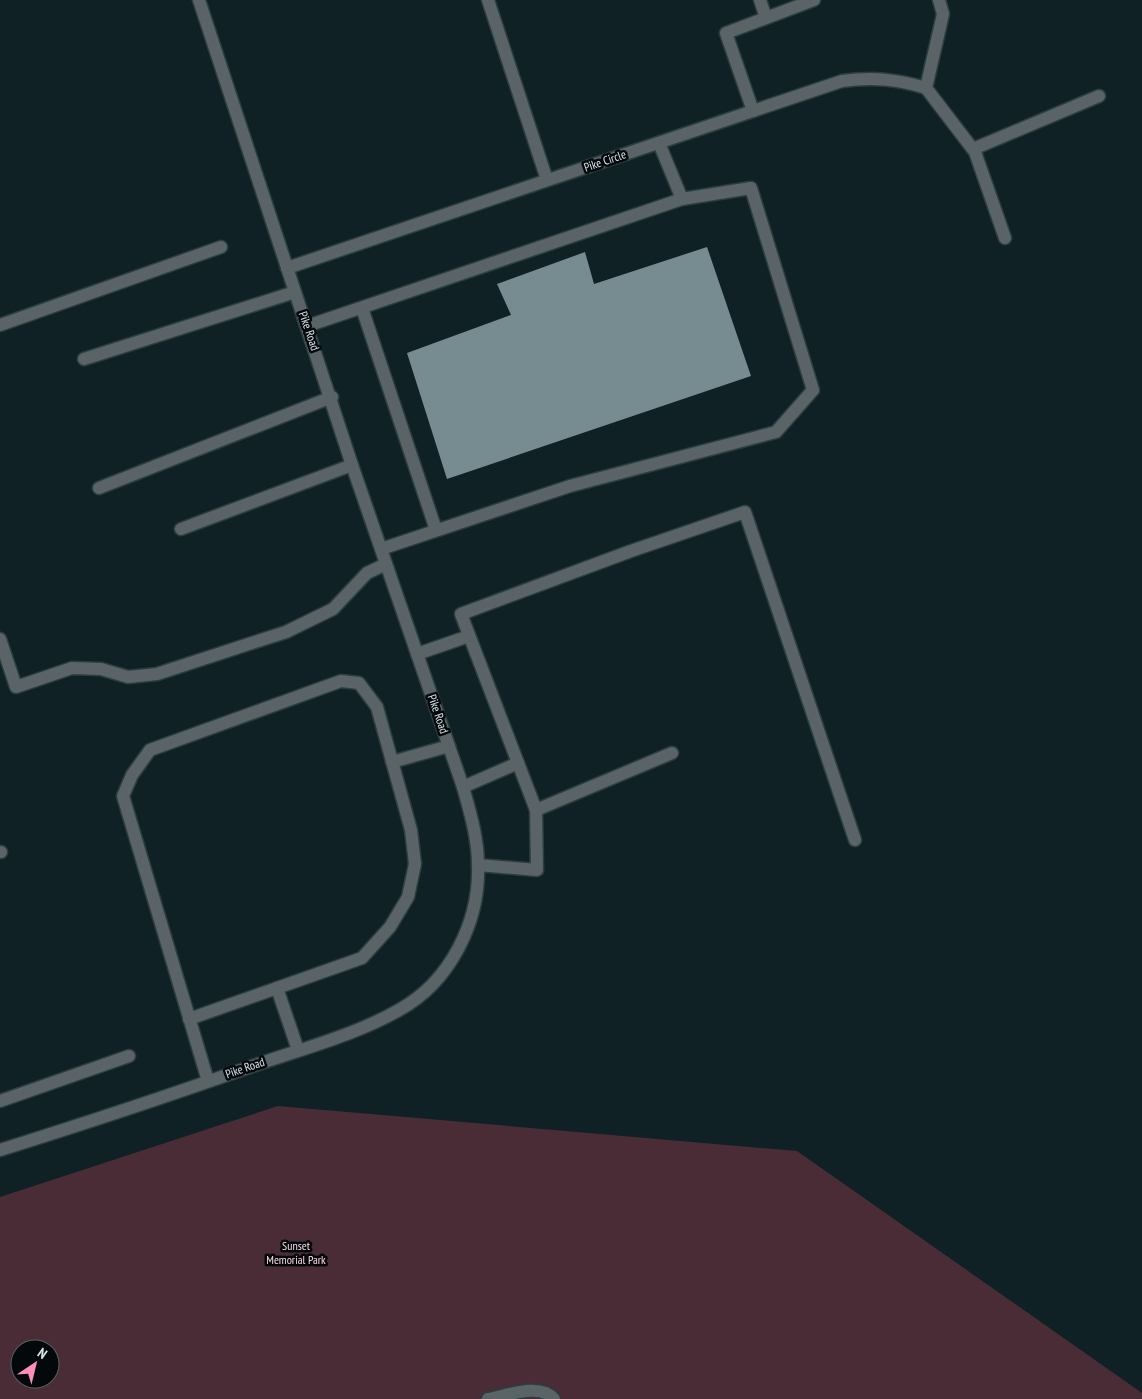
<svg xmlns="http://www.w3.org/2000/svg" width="1142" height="1399" font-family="'PT Sans Narrow',sans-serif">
<rect width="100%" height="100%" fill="#0f2125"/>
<path fill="#492c36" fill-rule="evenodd" d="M 278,1106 L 797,1151 L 1142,1393 L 1142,1399 L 0,1399 L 0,1197 ZM 20,1349 L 50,1349 L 50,1379 L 20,1379 Z"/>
<polygon fill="#778c91" points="707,247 751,376 447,479 407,353 511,315 497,284 585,252 594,284"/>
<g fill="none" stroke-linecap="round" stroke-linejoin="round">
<defs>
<g id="lane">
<polyline points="488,0 547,180"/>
<polyline points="760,0 766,18"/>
<polyline points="939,0 943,14 926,88 975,152 1005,238"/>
<polyline points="753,111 726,33 814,0"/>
<polyline points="973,149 1099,96"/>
<polyline points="362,308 436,530"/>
<polyline points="0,325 221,247"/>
<polyline points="307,326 682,199 659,143"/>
<polyline points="84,359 295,292"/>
<polyline points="99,488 332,397"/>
<polyline points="181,529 352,465"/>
<polyline points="381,549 570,486 776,432 813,390 751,188 682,199"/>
<polyline points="0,639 16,687 72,668 101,669 128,677 157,674 261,640 286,632 333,609 367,573 386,564"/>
<polyline points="417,654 469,636"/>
<polyline points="392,762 449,746"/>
<polyline points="463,787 518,763"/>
<polyline points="536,810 672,753"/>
<polyline points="0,852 1,852"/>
<polyline points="478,865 537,870 536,810 461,614 631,551 745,512 855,840"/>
<polyline points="277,988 298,1050"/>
<polyline points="189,1019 362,958 390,927 408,897 415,864 411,830 377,707 359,683 341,681 150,750 132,775 123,796 208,1081"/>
<polyline points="0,1101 129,1056"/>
<path d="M 488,1399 C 506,1396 540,1382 554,1399"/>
</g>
<g id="street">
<path d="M 287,268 L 842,81 C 872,77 896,79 926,88"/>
<path d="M 0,1150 C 83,1124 165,1097 247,1068 C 297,1050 354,1036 399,1010 C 450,982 480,922 478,865 C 478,838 470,812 463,787 L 352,465 L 199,0"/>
</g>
</defs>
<use href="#lane" stroke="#2c3d40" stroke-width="15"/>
<use href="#street" stroke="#2c3d40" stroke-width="15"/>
<use href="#lane" stroke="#5a6365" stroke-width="12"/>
<use href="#street" stroke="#5a6365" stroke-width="12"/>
</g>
<g text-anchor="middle" stroke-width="5" stroke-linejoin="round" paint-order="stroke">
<g font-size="12" fill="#dbe6e9" stroke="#03090b">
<text transform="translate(605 161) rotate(-19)" y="4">Pike Circle</text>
<text transform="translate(309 331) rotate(71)" y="4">Pike Road</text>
<text transform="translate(438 714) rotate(71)" y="4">Pike Road</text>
<text transform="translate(245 1068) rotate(-19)" y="4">Pike Road</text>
</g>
<g font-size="12" fill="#fed8e4" stroke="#03090b">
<text x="296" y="1250">Sunset<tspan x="296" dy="14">Memorial Park</tspan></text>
</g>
</g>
<g transform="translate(35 1364) rotate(35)"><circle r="24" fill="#03090b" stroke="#596164"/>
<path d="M0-4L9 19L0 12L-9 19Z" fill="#ff8eb9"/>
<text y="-8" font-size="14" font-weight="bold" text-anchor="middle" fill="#dbe6e9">N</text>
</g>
</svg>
